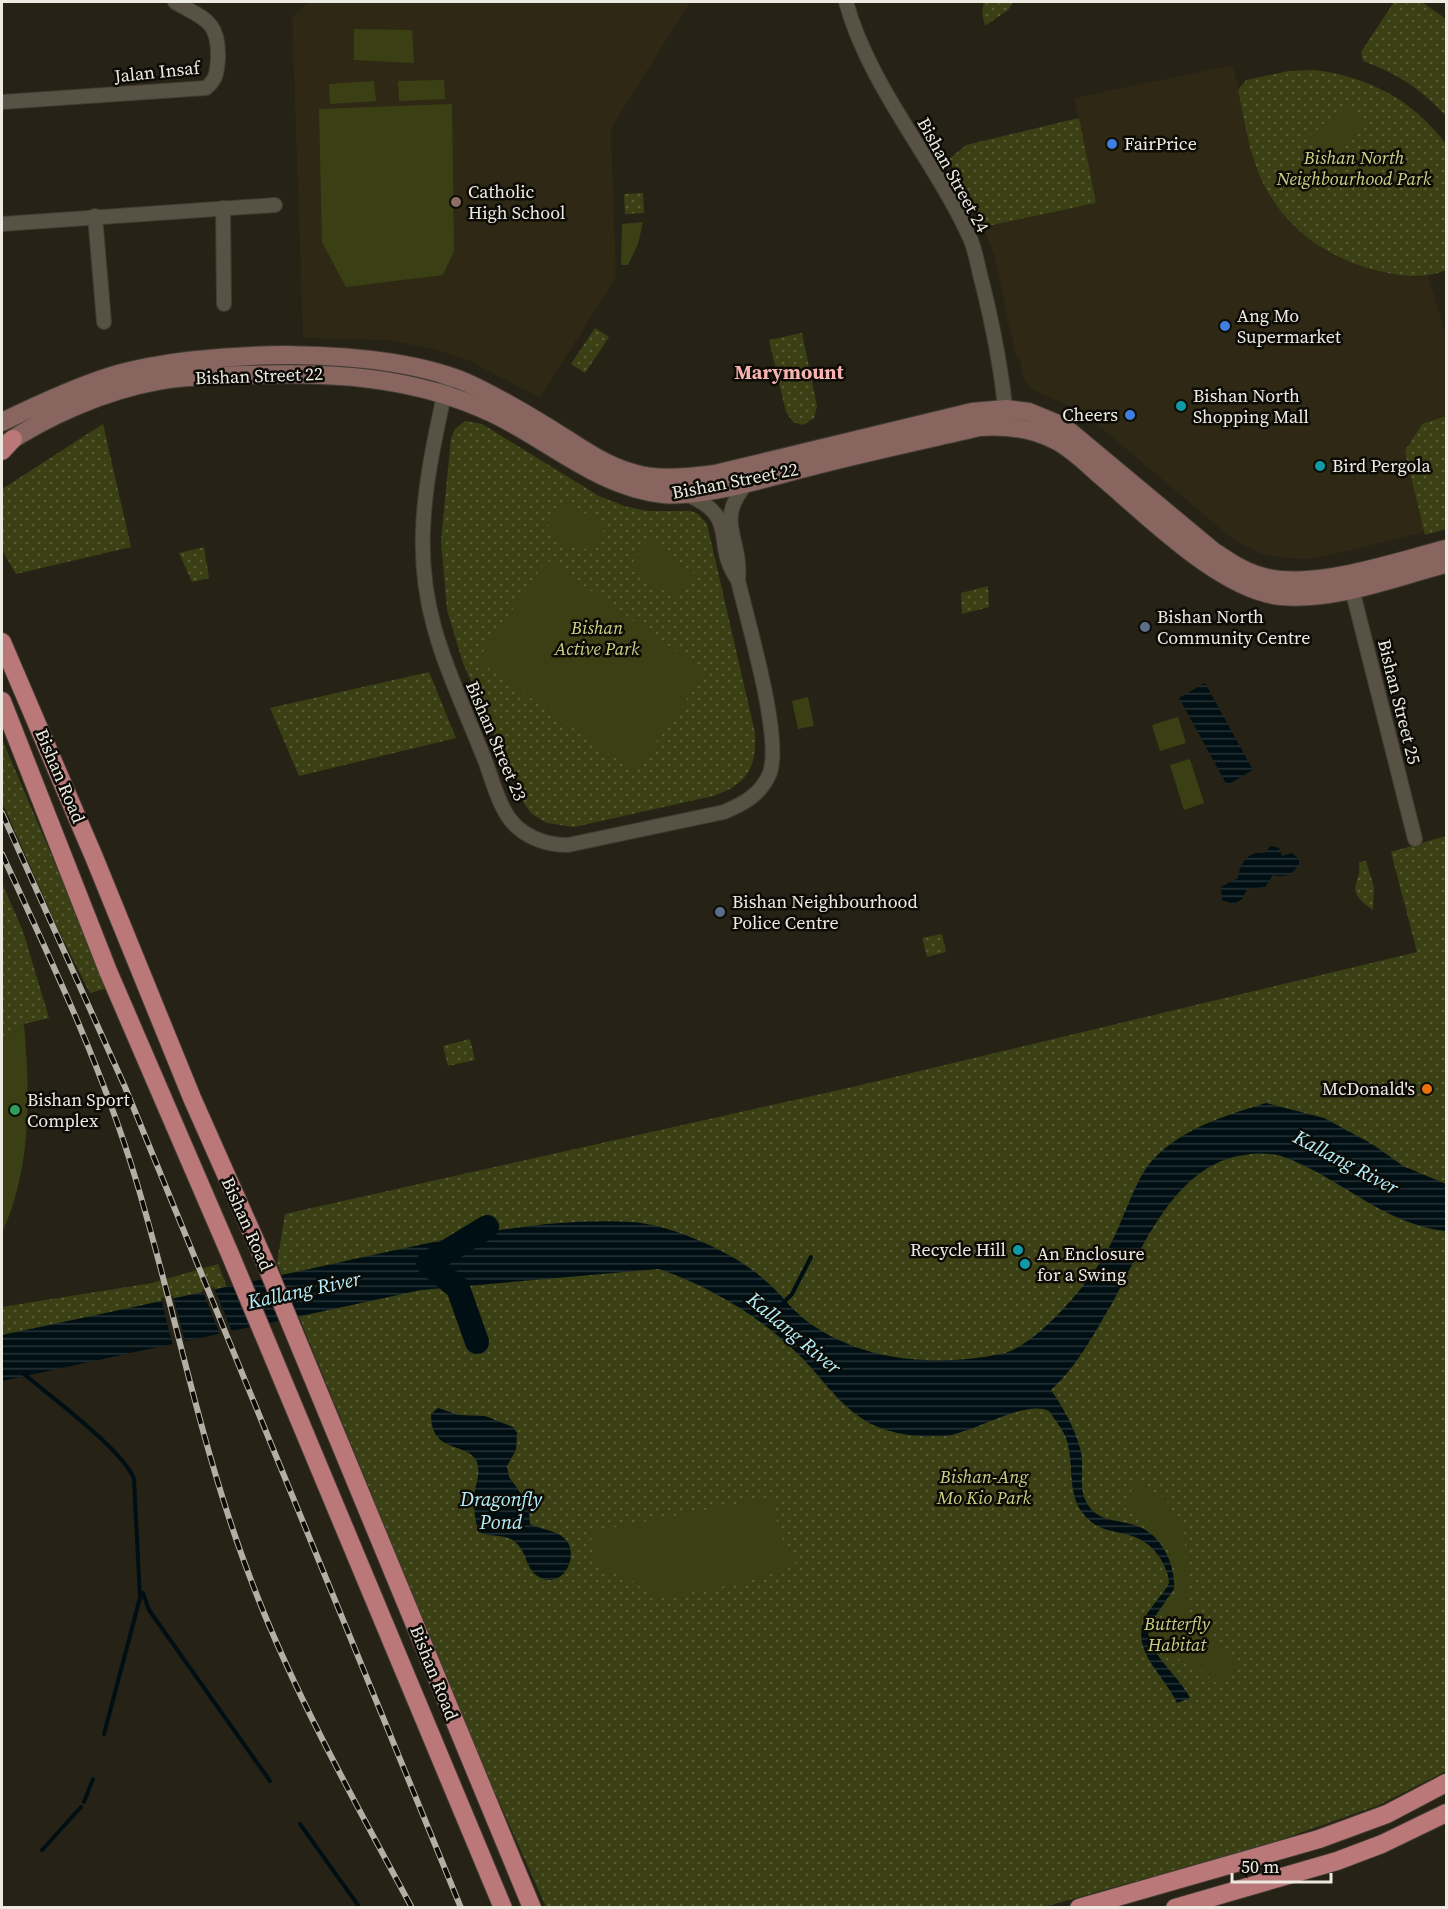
<svg xmlns="http://www.w3.org/2000/svg" width="1448" height="1909" font-family="'Source Serif 4',serif">
<defs>
<pattern id="grass-dots" width="8" height="8" patternUnits="userSpaceOnUse" patternTransform="scale(1.5)"><rect width="8" height="8" fill="#3b4014"/><path d="M2 2h.1M6 6h.1" fill="none" stroke="#585c36" stroke-width="1.8" stroke-linecap="round"/></pattern>
<pattern id="water-rules" width="6" height="5" patternUnits="userSpaceOnUse" patternTransform="scale(1.5)"><rect width="6" height="5" fill="#000f13"/><path d="M0 2.5h6" fill="none" stroke="#263235"/></pattern>
</defs>
<rect width="100%" height="100%" fill="#262215"/>
<g fill="#2e2815">
<polygon points="308,2 690,2 611,128 616,277 540,398 470,361 433,349 387,340 303,338 292,17"/>
<polygon points="1233,65 1255,165 1271,199 1296,228 1326,251 1344,260 1417,277 1428,276 1446,335 1446,416 1422,424 1405,451 1425,532 1313,559 1282,558 1260,553 1235,541 1099,426 1069,406 1031,389 1023,377 1019,357 1016,357 994,255 983,227 1096,203 1074,98"/>
</g>
<g fill="url(#grass-dots)">
<polygon points="984,2 1013,2 1008,10 985,26 982,13"/>
<path d="M 1394,2 L 1422,2 L 1446,19 L 1446,116 C 1423,90 1396,73 1363,61 L 1361,52 Z"/>
<path d="M 1313,70 C 1368,76 1413,100 1446,144 L 1446,270 C 1422,280 1400,276 1375,270 C 1321,257 1274,219 1256,166 C 1247,142 1244,115 1238,90 L 1246,80 L 1289,71 Z"/>
<polygon points="1079,118 1096,203 983,227 969,193 948,160 966,145"/>
<polygon points="643,193 644,213 625,214 624,194"/>
<polygon points="595,328 609,337 585,373 571,364"/>
<polygon points="802,333 817,406 814,418 803,425 793,422 786,412 769,340"/>
<polygon points="1446,416 1446,529 1425,535 1405,451 1422,424"/>
<path d="M 465,421 L 482,424 L 599,496 L 624,506 L 647,511 L 691,511 L 698,514 L 707,524 L 755,733 C 757,767 747,785 713,796 L 574,827 L 547,823 L 532,814 L 525,805 L 463,663 L 447,610 L 441,541 L 451,438 L 455,429 Z"/>
<polygon points="103,424 131,547 16,574 2,550 2,489"/>
<polygon points="204,547 209,578 192,582 179,553"/>
<polygon points="988,586 989,607 962,614 961,593"/>
<polygon points="429,672 456,738 299,776 270,708"/>
<polygon points="2,739 108,988 90,993 57,927 2,802"/>
<polygon points="1446,836 1446,1771 1379,1805 1275,1842 1044,1907 546,1907 481,1761 277,1263 285,1214 861,1085 1417,952 1391,852"/>
<path d="M 1366,861 L 1374,887 L 1373,910 C 1341,888 1363,884 1359,862 Z"/>
<polygon points="2,883 23,931 49,1018 24,1024 2,1044"/>
<polygon points="942,934 946,952 927,957 922,938"/>
<polygon points="470,1039 475,1060 448,1066 443,1046"/>
<polygon points="218,1264 227,1287 2,1336 2,1307 152,1283"/>
</g>
<g fill="#3b4014">
<polygon points="354,29 412,30 414,63 354,60"/>
<polygon points="444,80 445,99 399,101 398,81"/>
<polygon points="374,81 376,101 330,104 329,84"/>
<polygon points="452,104 454,251 443,275 346,287 322,242 319,109"/>
<polygon points="1346,105 1365,128 1327,160 1308,137"/>
<polygon points="1375,146 1383,153 1378,159 1382,163 1365,181 1349,166 1357,153"/>
<polygon points="643,222 638,244 628,265 621,265 622,224"/>
<path d="M 568,505 L 590,516 L 604,530 L 592,549 C 573,549 556,542 548,524 L 557,506 Z"/>
<polygon points="649,540 694,573 675,599 630,566"/>
<polygon points="547,560 706,672 635,772 477,660"/>
<polygon points="808,697 814,726 798,729 792,701"/>
<polygon points="1178,717 1186,743 1160,751 1152,725"/>
<polygon points="1190,759 1204,803 1184,810 1170,765"/>
<path d="M 24,1024 C 30,1094 32,1167 2,1233 L 2,1044 Z"/>
<path d="M 1137,1480 L 1165,1499 L 1184,1528 L 1188,1605 L 1192,1622 L 1238,1662 L 1220,1685 C 1211,1680 1204,1671 1196,1667 C 1177,1658 1162,1653 1152,1632 L 1155,1622 L 1164,1616 L 1164,1613 C 1169,1606 1174,1602 1176,1593 C 1182,1569 1163,1533 1144,1518 C 1138,1513 1130,1511 1123,1507 Z"/>
<path d="M 772,1497 L 779,1533 L 796,1565 C 754,1583 707,1589 662,1598 C 647,1596 639,1584 626,1577 C 617,1572 598,1570 594,1560 C 591,1553 592,1541 591,1532 Z"/>
</g>
<g fill="url(#water-rules)">
<polygon points="1205,683 1253,770 1227,785 1179,698"/>
<path d="M 1271,846 L 1279,848 L 1282,856 L 1292,853 L 1299,859 L 1299,864 C 1293,875 1284,878 1273,875 L 1265,887 L 1247,889 L 1242,899 L 1234,904 L 1222,900 L 1221,887 L 1238,878 C 1240,863 1248,851 1264,853 Z"/>
<path d="M 1266,1103 L 1324,1118 L 1372,1144 L 1403,1166 L 1446,1184 L 1446,1231 C 1384,1225 1339,1176 1281,1156 C 1271,1153 1256,1153 1245,1155 C 1170,1164 1138,1261 1104,1317 C 1089,1343 1073,1370 1051,1390 C 1064,1409 1076,1430 1081,1452 C 1085,1471 1076,1492 1091,1509 C 1103,1523 1127,1520 1142,1528 C 1163,1538 1176,1567 1174,1589 L 1154,1618 L 1148,1634 C 1154,1659 1178,1675 1190,1698 L 1177,1703 C 1166,1678 1133,1653 1143,1623 C 1147,1609 1162,1597 1169,1583 C 1168,1573 1165,1566 1160,1558 C 1138,1525 1110,1539 1089,1520 C 1064,1497 1076,1467 1066,1438 C 1062,1428 1055,1420 1049,1411 C 1026,1399 973,1433 945,1436 C 926,1437 905,1436 886,1430 C 845,1417 827,1382 798,1354 C 761,1317 709,1286 659,1269 L 421,1290 L 2,1381 L 2,1335 C 112,1312 222,1288 332,1264 C 430,1243 530,1217 631,1222 C 671,1224 738,1254 767,1282 C 781,1294 793,1311 808,1322 C 863,1362 936,1367 1001,1354 C 1035,1348 1091,1281 1107,1251 C 1121,1227 1132,1188 1147,1167 C 1175,1130 1224,1116 1266,1103 Z"/>
<path d="M 438,1408 L 459,1415 L 485,1416 L 513,1427 L 517,1433 L 516,1450 L 507,1466 L 509,1477 L 528,1503 L 530,1524 C 541,1530 556,1530 564,1538 C 580,1552 566,1586 544,1579 C 524,1573 529,1552 514,1541 C 503,1533 490,1538 479,1532 C 476,1527 473,1503 474,1497 C 475,1484 482,1473 476,1460 C 464,1441 431,1454 431,1414 Z"/>
</g>
<g fill="#262215">
<polygon points="214,1287 233,1334 221,1337 202,1290"/>
<polygon points="173,1296 186,1345 173,1347 161,1298"/>
</g>
<g fill="none" stroke-linecap="round" stroke-linejoin="round">
<g stroke="#000f13" stroke-width="4">
<polyline points="782,1304 792,1294 811,1257"/>
<path d="M 24,1374 C 51,1397 123,1450 134,1479 L 140,1598 L 104,1734"/>
<polyline points="143,1593 149,1610 270,1781"/>
<polyline points="84,1802 93,1779"/>
<polyline points="300,1824 360,1908"/>
<polyline points="42,1850 81,1807"/>
</g>
<polyline stroke="#000f13" stroke-width="24" points="477,1342 458,1288 428,1263 487,1227"/>
<defs>
<g id="street">
<path d="M 846,2 C 870,88 933,157 970,238 C 976,252 978,268 982,282 C 993,326 1002,372 1006,417"/>
<path d="M 2,102 L 206,88 C 217,79 217,71 218,58 C 219,20 204,19 175,2"/>
<polyline points="223,208 224,304"/>
<polyline points="95,216 104,322"/>
<polyline points="2,224 275,205"/>
<path d="M 448,377 C 437,428 425,478 423,530 C 419,619 453,679 484,758 C 493,780 499,811 517,827 C 532,840 548,845 568,845 L 724,812 C 743,804 760,795 769,775 C 784,742 747,620 738,580 C 742,535 713,522 748,482"/>
<path d="M 688,495 C 741,518 711,543 738,580"/>
<polyline points="1350,581 1415,839"/>
</g>
<g id="secondary">
<path d="M 2,422 C 37,405 73,388 111,376 C 203,349 386,344 474,386 C 505,401 535,419 565,438 C 585,451 609,467 633,473 C 659,481 688,477 715,474 L 972,412 L 1006,409 L 1029,412 L 1063,426 L 1213,551 C 1228,561 1241,570 1257,575 C 1308,593 1395,562 1446,549"/>
<path d="M 2,446 C 47,416 103,391 158,381 C 186,375 216,376 245,375 C 331,372 413,376 492,413 C 549,440 598,487 663,494 C 702,498 770,477 809,467 C 866,452 923,440 980,427 C 1006,425 1031,428 1055,440 C 1073,449 1087,464 1102,477 C 1147,515 1222,591 1281,596 C 1336,601 1394,577 1446,564"/>
</g>
<g id="primary">
<polyline points="2,451 13,439"/>
<polyline points="2,642 94,857 192,1098 267,1267 532,1908"/>
<polyline points="2,701 108,971 230,1254 503,1908"/>
<polyline points="1079,1908 1319,1839 1387,1814 1446,1783"/>
<polyline points="1175,1908 1337,1861 1382,1844 1446,1813"/>
</g>
</defs>
<use href="#street" stroke="#403c33" stroke-width="16"/>
<use href="#secondary" stroke="#403c33" stroke-width="20"/>
<use href="#primary" stroke="#403c33" stroke-width="20"/>
<use href="#street" stroke="#575244" stroke-width="14"/>
<use href="#secondary" stroke="#88655f" stroke-width="18"/>
<use href="#primary" stroke="#ba7879" stroke-width="18"/>
<defs>
<g id="rail">
<polyline points="2,813 125,1087 461,1908"/>
<path d="M 2,854 C 51,960 102,1067 136,1180 C 176,1313 201,1450 251,1580 C 294,1694 354,1800 412,1908"/>
</g>
</defs>
<use href="#rail" stroke="#b2afa5" stroke-width="6"/>
<use href="#rail" stroke="#0d0b06" stroke-width="4" stroke-dasharray="11" stroke-linecap="butt"/>
</g>
<g fill="#3f7fe0" stroke="#0d0b06" stroke-width="2">
<circle cx="1112" cy="144" r="6"/>
<circle cx="1225" cy="326" r="6"/>
<circle cx="1130" cy="415" r="6"/>
</g>
<circle fill="#8d6e63" stroke="#0d0b06" stroke-width="2" cx="456" cy="202" r="6"/>
<g fill="#0f9aa8" stroke="#0d0b06" stroke-width="2">
<circle cx="1181" cy="406" r="6"/>
<circle cx="1320" cy="466" r="6"/>
<circle cx="1018" cy="1250" r="6"/>
<circle cx="1025" cy="1264" r="6"/>
</g>
<g fill="#5c6f8a" stroke="#0d0b06" stroke-width="2">
<circle cx="1145" cy="627" r="6"/>
<circle cx="720" cy="912" r="6"/>
</g>
<circle fill="#e8710a" stroke="#0d0b06" stroke-width="2" cx="1427" cy="1089" r="6"/>
<circle fill="#2e9e5b" stroke="#0d0b06" stroke-width="2" cx="15" cy="1110" r="6"/>
<g text-anchor="middle" stroke-width="5" stroke-linejoin="round" paint-order="stroke">
<g font-size="18" fill="#edeae2" stroke="#0d0b06">
<text transform="translate(157 72) rotate(-6)" y="6">Jalan Insaf</text>
<text transform="translate(953 175) rotate(61)" y="6">Bishan Street 24</text>
<text transform="translate(259 376) rotate(-2)" y="6">Bishan Street 22</text>
<text transform="translate(735 481) rotate(-11)" y="6">Bishan Street 22</text>
<text transform="translate(1399 702) rotate(76)" y="6">Bishan Street 25</text>
<text transform="translate(496 741) rotate(67)" y="6">Bishan Street 23</text>
<text transform="translate(60 776) rotate(67)" y="6">Bishan Road</text>
<text transform="translate(247 1224) rotate(66)" y="6">Bishan Road</text>
<text transform="translate(434 1673) rotate(68)" y="6">Bishan Road</text>
</g>
<g font-size="18" fill="#edeae2" stroke="#0d0b06" text-anchor="start">
<text x="1124" y="150">FairPrice</text>
<text x="468" y="198">Catholic<tspan x="468" dy="21">High School</tspan></text>
<text x="1237" y="322">Ang Mo<tspan x="1237" dy="21">Supermarket</tspan></text>
<text x="1193" y="402">Bishan North<tspan x="1193" dy="21">Shopping Mall</tspan></text>
<text x="1118" y="421" text-anchor="end">Cheers</text>
<text x="1332" y="472">Bird Pergola</text>
<text x="1157" y="623">Bishan North<tspan x="1157" dy="21">Community Centre</tspan></text>
<text x="732" y="908">Bishan Neighbourhood<tspan x="732" dy="21">Police Centre</tspan></text>
<text x="1415" y="1095" text-anchor="end">McDonald's</text>
<text x="27" y="1106">Bishan Sport<tspan x="27" dy="21">Complex</tspan></text>
<text x="1006" y="1256" text-anchor="end">Recycle Hill</text>
<text x="1037" y="1260">An Enclosure<tspan x="1037" dy="21">for a Swing</tspan></text>
</g>
<g font-size="18" font-style="italic" fill="#c9d385" stroke="#0d0b06">
<text x="1354" y="164">Bishan North<tspan x="1354" dy="21">Neighbourhood Park</tspan></text>
<text x="597" y="634">Bishan<tspan x="597" dy="21">Active Park</tspan></text>
<text x="984" y="1483">Bishan-Ang<tspan x="984" dy="21">Mo Kio Park</tspan></text>
<text x="1177" y="1630">Butterfly<tspan x="1177" dy="21">Habitat</tspan></text>
</g>
<g font-size="20" font-weight="bold" fill="#f7b3af" stroke="#0d0b06">
<text x="789" y="379">Marymount</text>
</g>
<g font-size="20" font-style="italic" fill="#b5effb" stroke="#0d0b06">
<text transform="translate(1346 1162) rotate(28)" y="7">Kallang River</text>
<text transform="translate(304 1290) rotate(-12)" y="7">Kallang River</text>
<text transform="translate(794 1333) rotate(40)" y="7">Kallang River</text>
<text x="501" y="1506">Dragonfly<tspan x="501" dy="23">Pond</tspan></text>
</g>
</g>
<rect width="1448" height="1909" fill="none" stroke="#edeae2" stroke-width="6"/>
<path d="M1232 1873v9h99v-9" fill="none" stroke="#edeae2" stroke-width="3"/>
<text x="1241" y="1873" font-size="18" fill="#edeae2" stroke="#0d0b06" stroke-width="4.5" paint-order="stroke">50 m</text>
</svg>
